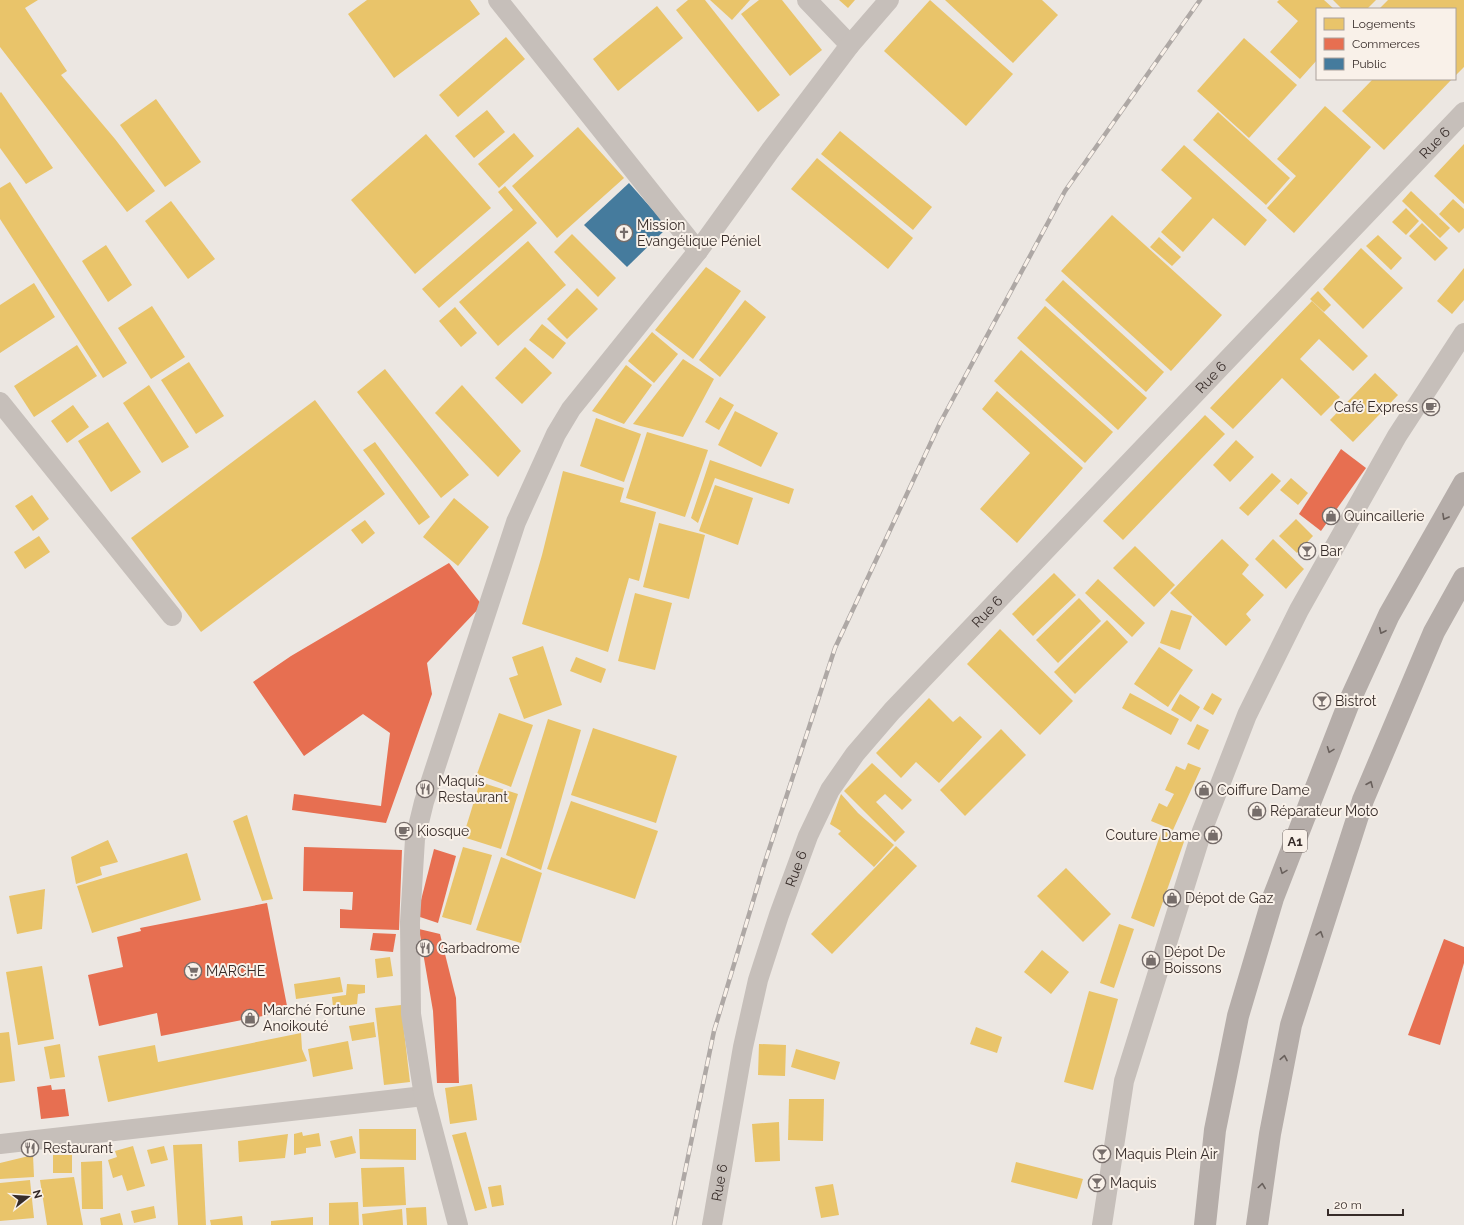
<svg xmlns="http://www.w3.org/2000/svg" width="1464" height="1225" font-family="Raleway,sans-serif">
<rect width="100%" height="100%" fill="#ece7e2"/>
<g fill="#e9c46a">
<polygon points="0,0 38,0 25,8 67,71 61,75 115,139 155,191 127,212 0,47"/>
<polygon points="367,0 470,0 480,14 394,78 348,14"/>
<polygon points="688,0 705,0 780,95 758,112 676,10"/>
<polygon points="710,0 750,0 732,20"/>
<polygon points="759,0 782,0 822,50 790,76 741,14"/>
<polygon points="839,0 855,0 848,8"/>
<polygon points="930,0 1013,74 966,126 884,51"/>
<polygon points="945,0 1042,0 1058,15 1013,63"/>
<polygon points="1279,0 1324,0 1334,9 1317,9 1317,60 1300,79 1270,52 1298,21 1277,2"/>
<polygon points="1333,0 1376,0 1367,9 1342,9"/>
<polygon points="1388,0 1464,0 1464,67 1455,76 1455,9 1379,9"/>
<polygon points="657,6 683,38 618,91 593,59"/>
<polygon points="506,37 525,59 458,117 439,95"/>
<polygon points="1244,38 1297,85 1249,138 1197,91"/>
<polygon points="1373,79 1452,79 1384,150 1342,111"/>
<polygon points="1,92 53,168 26,184 0,148 0,93"/>
<polygon points="156,99 201,162 165,187 120,125"/>
<polygon points="1325,106 1371,147 1294,233 1267,208 1296,176 1277,159"/>
<polygon points="487,110 505,132 474,158 455,136"/>
<polygon points="1218,112 1290,178 1266,205 1193,140"/>
<polygon points="578,127 624,178 557,238 512,186"/>
<polygon points="840,131 932,207 913,230 821,154"/>
<polygon points="514,133 534,156 499,188 478,164"/>
<polygon points="426,134 491,208 415,274 351,200"/>
<polygon points="1464,144 1464,204 1434,176"/>
<polygon points="1184,145 1267,220 1245,246 1213,218 1183,252 1161,232 1192,198 1161,170"/>
<polygon points="817,158 913,238 888,269 791,189"/>
<polygon points="10,182 127,363 103,378 0,219 0,188"/>
<polygon points="505,186 537,223 439,308 422,289 513,210 498,192"/>
<polygon points="1411,191 1450,228 1440,238 1402,201"/>
<polygon points="1453,199 1464,209 1464,228 1459,233 1439,214"/>
<polygon points="171,201 215,259 188,279 145,221"/>
<polygon points="1406,208 1419,221 1406,235 1392,222"/>
<polygon points="1112,215 1222,315 1171,371 1061,271"/>
<polygon points="1422,223 1448,248 1435,261 1409,236"/>
<polygon points="572,234 616,278 598,297 554,252"/>
<polygon points="1378,235 1402,258 1391,270 1366,246"/>
<polygon points="1159,237 1181,257 1172,266 1150,247"/>
<polygon points="528,241 566,285 498,346 459,302"/>
<polygon points="106,245 132,285 108,302 82,261"/>
<polygon points="1361,248 1403,288 1363,329 1323,289"/>
<polygon points="706,267 741,291 693,359 655,330"/>
<polygon points="1464,268 1464,300 1452,314 1437,301"/>
<polygon points="1063,280 1164,372 1146,392 1045,300"/>
<polygon points="34,283 55,317 0,353 0,305"/>
<polygon points="577,288 598,309 567,339 547,319"/>
<polygon points="1318,291 1331,305 1324,312 1310,299"/>
<polygon points="745,300 766,317 720,377 699,360"/>
<polygon points="1312,301 1368,356 1353,371 1319,339 1300,359 1340,397 1321,416 1282,378 1233,429 1210,408"/>
<polygon points="152,306 185,357 151,379 118,328"/>
<polygon points="1045,306 1147,398 1118,430 1017,338"/>
<polygon points="455,307 477,333 461,347 439,321"/>
<polygon points="542,324 566,343 553,359 529,340"/>
<polygon points="652,332 678,354 654,383 628,361"/>
<polygon points="77,345 97,376 34,417 14,386"/>
<polygon points="525,347 552,373 522,404 495,378"/>
<polygon points="1021,350 1113,432 1085,463 994,381"/>
<polygon points="683,359 714,379 683,437 633,424"/>
<polygon points="189,362 224,416 196,434 161,380"/>
<polygon points="626,365 652,385 624,424 592,411"/>
<polygon points="385,369 469,475 441,498 357,392"/>
<polygon points="1375,373 1398,395 1353,442 1330,420"/>
<polygon points="149,385 189,447 162,463 123,403"/>
<polygon points="462,385 521,451 498,477 435,413"/>
<polygon points="997,391 1083,468 1017,543 980,509 1030,453 982,409"/>
<polygon points="720,397 734,405 719,430 705,422"/>
<polygon points="315,400 385,494 201,632 131,538"/>
<polygon points="73,405 89,427 67,443 51,421"/>
<polygon points="735,411 778,433 761,467 718,445"/>
<polygon points="1205,415 1225,434 1123,540 1103,521"/>
<polygon points="596,418 641,434 624,482 580,466"/>
<polygon points="108,422 141,472 111,492 78,441"/>
<polygon points="647,432 708,450 685,517 626,498"/>
<polygon points="1236,440 1254,457 1230,482 1213,465"/>
<polygon points="375,442 430,517 419,525 363,450"/>
<polygon points="710,460 794,489 789,504 715,478 698,523 691,518"/>
<polygon points="563,471 624,488 620,502 656,512 639,581 629,578 608,652 522,624 542,555"/>
<polygon points="1272,473 1281,481 1248,516 1239,508"/>
<polygon points="1291,478 1308,493 1298,505 1280,490"/>
<polygon points="715,485 753,498 738,545 699,531"/>
<polygon points="32,495 49,519 33,531 15,506"/>
<polygon points="454,498 489,527 458,566 423,537"/>
<polygon points="1296,519 1313,536 1297,553 1279,536"/>
<polygon points="365,520 375,533 362,544 351,530"/>
<polygon points="659,523 705,535 689,599 643,587"/>
<polygon points="39,536 50,552 25,569 14,552"/>
<polygon points="1222,539 1249,565 1242,574 1264,595 1246,614 1251,620 1226,646 1170,593"/>
<polygon points="1273,539 1304,569 1286,589 1255,559"/>
<polygon points="1135,546 1175,585 1154,607 1113,568"/>
<polygon points="1054,573 1076,595 1033,636 1012,614"/>
<polygon points="1098,579 1145,623 1132,637 1085,593"/>
<polygon points="635,593 672,603 655,670 618,661"/>
<polygon points="1079,598 1101,621 1058,663 1036,640"/>
<polygon points="1171,610 1192,616 1180,650 1160,643"/>
<polygon points="1107,620 1128,642 1075,694 1054,672"/>
<polygon points="1000,629 1073,701 1040,735 967,664"/>
<polygon points="543,646 562,705 524,719 509,678 518,675 512,657"/>
<polygon points="1159,647 1193,670 1168,707 1134,684"/>
<polygon points="576,657 606,669 601,683 570,671"/>
<polygon points="1130,693 1179,719 1171,735 1122,708"/>
<polygon points="1212,693 1222,699 1213,715 1203,709"/>
<polygon points="1180,694 1200,707 1191,722 1171,710"/>
<polygon points="929,698 953,722 960,716 982,737 939,783 916,762 901,778 876,753"/>
<polygon points="499,713 533,725 511,787 477,774"/>
<polygon points="548,719 581,730 541,870 506,855"/>
<polygon points="1197,724 1209,730 1199,750 1187,744"/>
<polygon points="593,728 677,756 656,823 571,795"/>
<polygon points="1001,729 1026,755 965,816 940,790"/>
<polygon points="872,763 912,800 902,810 885,794 876,802 905,832 895,842 844,791"/>
<polygon points="1188,763 1201,768 1173,830 1151,821 1159,803 1167,807 1174,794 1165,790 1176,766 1185,770"/>
<polygon points="480,782 518,794 501,849 463,837"/>
<polygon points="841,794 858,813 894,845 874,867 838,834 841,831 830,824"/>
<polygon points="571,801 658,831 635,899 547,869"/>
<polygon points="247,815 273,899 262,901 233,821"/>
<polygon points="1163,827 1186,836 1154,927 1131,918"/>
<polygon points="108,840 118,862 100,867 102,875 76,884 71,857"/>
<polygon points="896,846 917,866 832,954 811,934"/>
<polygon points="463,847 492,855 471,925 442,917"/>
<polygon points="187,853 201,900 92,933 77,886"/>
<polygon points="501,857 542,873 521,943 476,930"/>
<polygon points="1066,868 1111,914 1083,942 1037,896"/>
<polygon points="45,889 42,929 17,934 9,896"/>
<polygon points="1119,924 1134,929 1114,988 1100,983"/>
<polygon points="1042,950 1069,972 1051,994 1024,972"/>
<polygon points="390,957 393,976 377,978 375,959"/>
<polygon points="42,966 54,1039 18,1045 6,972"/>
<polygon points="340,977 343,992 296,999 294,984"/>
<polygon points="347,984 365,985 365,993 358,994 357,1004 333,1007 332,997 346,995"/>
<polygon points="1089,991 1118,999 1093,1090 1064,1082"/>
<polygon points="401,1005 410,1082 384,1085 375,1008"/>
<polygon points="374,1022 376,1037 352,1041 349,1026"/>
<polygon points="976,1027 1002,1037 997,1053 970,1044"/>
<polygon points="9,1032 15,1081 0,1083 0,1033"/>
<polygon points="301,1033 302,1049 307,1061 108,1102 98,1056 155,1045 158,1062"/>
<polygon points="348,1041 353,1069 313,1077 308,1049"/>
<polygon points="60,1044 65,1077 50,1079 44,1047"/>
<polygon points="759,1044 786,1045 785,1076 758,1075"/>
<polygon points="796,1049 840,1062 835,1080 791,1067"/>
<polygon points="472,1084 477,1120 450,1124 445,1088"/>
<polygon points="789,1099 824,1099 823,1141 788,1140"/>
<polygon points="779,1122 780,1161 755,1162 752,1124"/>
<polygon points="359,1129 416,1129 416,1160 360,1159"/>
<polygon points="302,1132 303,1136 319,1133 321,1146 306,1148 306,1153 294,1155 294,1134"/>
<polygon points="466,1132 487,1208 475,1211 452,1135"/>
<polygon points="288,1134 285,1158 239,1162 238,1141"/>
<polygon points="352,1136 356,1153 335,1158 330,1141"/>
<polygon points="202,1144 206,1225 178,1225 173,1145"/>
<polygon points="133,1146 145,1186 127,1191 122,1175 113,1178 108,1160 117,1157 115,1151"/>
<polygon points="164,1146 168,1160 151,1164 147,1150"/>
<polygon points="33,1155 34,1177 0,1179 0,1163"/>
<rect x="53" y="1155" width="19" height="18"/>
<polygon points="102,1161 103,1209 82,1209 81,1162"/>
<polygon points="1016,1162 1083,1179 1077,1199 1011,1182"/>
<polygon points="404,1167 406,1205 363,1207 361,1168"/>
<polygon points="74,1177 83,1225 47,1225 40,1180"/>
<polygon points="30,1180 34,1218 0,1221 0,1183"/>
<polygon points="833,1184 839,1215 821,1218 815,1187"/>
<polygon points="501,1185 504,1205 492,1207 488,1187"/>
<polygon points="358,1202 359,1225 329,1225 329,1203"/>
<polygon points="154,1206 156,1218 134,1223 131,1211"/>
<polygon points="426,1207 427,1225 407,1225 406,1208"/>
<polygon points="402,1209 403,1225 363,1225 362,1214"/>
<polygon points="120,1213 123,1225 101,1225 100,1218"/>
<polygon points="242,1216 243,1225 211,1225 210,1220"/>
<polygon points="313,1217 313,1225 271,1225 271,1221"/>
</g>
<g fill="#e76f51">
<polygon points="1341,449 1366,468 1321,531 1299,514"/>
<polygon points="449,563 482,605 427,663 432,694 386,823 292,810 294,794 381,806 390,733 363,714 304,756 253,682 291,656"/>
<polygon points="304,847 402,850 399,930 340,928 340,909 352,910 353,892 303,891"/>
<polygon points="434,849 456,856 438,923 417,916"/>
<polygon points="267,903 288,1011 161,1036 157,1013 99,1026 88,975 123,967 117,937 141,931 140,928"/>
<polygon points="419,929 440,934 456,998 459,1083 437,1083 433,1011"/>
<polygon points="373,933 396,934 393,952 370,950"/>
<polygon points="1444,939 1464,947 1464,963 1440,1045 1408,1035"/>
<polygon points="51,1085 52,1090 65,1089 69,1116 41,1119 37,1087"/>
</g>
<polygon fill="#457b9d" points="629,183 668,227 627,267 584,225"/>
<g fill="none" stroke-linecap="round" stroke-linejoin="round">
<g stroke="#c6bfba" stroke-width="20">
<polyline points="498,0 698,251"/>
<polyline points="807,0 850,45"/>
<polyline points="0,402 172,616"/>
<polyline points="0,1144 424,1096"/>
<polyline points="458,1225 424,1096 411,1014 410,922 415,839 424,802 516,522 556,434 571,409 698,251 770,151 850,45 889,0"/>
<path id="s1" d="M 712,1225 L 743,1047 L 758,980 L 779,915 L 808,836 L 830,790 L 855,754 L 892,711 L 1464,112"/>
<polyline points="1102,1225 1124,1081 1202,831 1247,715 1299,610 1397,436 1464,333"/>
</g>
<g stroke="#b5ada9" stroke-width="22">
<polyline points="1205,1225 1215,1130 1238,1016 1273,898 1350,700 1389,615 1464,483"/>
<polyline points="1257,1225 1270,1134 1291,1025 1363,800 1434,632 1464,578"/>
</g>
<defs>
<polyline id="rail" points="674,1225 714,1031 763,868 835,648 940,423 1065,191 1200,0"/>
</defs>
<use href="#rail" stroke="#aea8a5" stroke-width="4.5"/>
<use href="#rail" stroke="#f9f1e9" stroke-width="3" stroke-dasharray="9" stroke-linecap="butt"/>
</g>
<defs><path id="oneway-chevron" d="M-2-3.5L2.5 0L-2 3.5" fill="none" stroke-width="1.6" stroke-linecap="round" stroke-linejoin="round"/></defs>
<g stroke="#69605c">
<use href="#oneway-chevron" transform="translate(1445 517) rotate(119)"/>
<use href="#oneway-chevron" transform="translate(1382 631) rotate(115)"/>
<use href="#oneway-chevron" transform="translate(1330 750) rotate(111)"/>
<use href="#oneway-chevron" transform="translate(1370 784) rotate(-67)"/>
<use href="#oneway-chevron" transform="translate(1283 871) rotate(111)"/>
<use href="#oneway-chevron" transform="translate(1320 934) rotate(-72)"/>
<use href="#oneway-chevron" transform="translate(1284 1058) rotate(-79)"/>
<use href="#oneway-chevron" transform="translate(1262 1186) rotate(-82)"/>
</g>
<defs>
<symbol id="church-ring" viewBox="-11 -11 22 22"><circle r="9.5" fill="#f9f1e9" stroke="#766d6a" stroke-width="1.5"/><path d="M-1.2-6h2.4v3.5h3.3v2.4h-3.3V6h-2.4V-.1h-3.3v-2.4h3.3Z" fill="#766d6a"/></symbol>
<symbol id="cafe-ring" viewBox="-11 -11 22 22"><circle r="9.5" fill="#f9f1e9" stroke="#766d6a" stroke-width="1.5"/><path d="M-5.5-4.5H6V0H3Q3 3.5 0 3.5H-2.5Q-5.5 3.5-5.5 0ZM3-3.2v2h1.7v-2ZM-6 4.5H4V6H-6Z" fill="#766d6a"/></symbol>
<symbol id="shop-ring" viewBox="-11 -11 22 22"><circle r="9.5" fill="#f9f1e9" stroke="#766d6a" stroke-width="1.5"/><path d="M-5-2.5h2.3a2.7 3.5 0 0 1 5.4 0H5L5.5 6h-11ZM-1.5-2.5h3a1.5 2.3 0 0 0-3 0Z" fill="#766d6a"/></symbol>
<symbol id="bar-ring" viewBox="-11 -11 22 22"><circle r="9.5" fill="#f9f1e9" stroke="#766d6a" stroke-width="1.5"/><path d="M-6-5H6L.8 .8V4.5H3.5V6h-7V4.5H-.8V.8Z" fill="#766d6a"/></symbol>
<symbol id="restaurant-ring" viewBox="-11 -11 22 22"><circle r="9.5" fill="#f9f1e9" stroke="#766d6a" stroke-width="1.5"/><path d="M-5-6h1v4h1v-4h1v4h1v-4h1v5L-1.5 .5V6h-2V.5L-5-1ZM5-6V6H3V1.5H1.5Q1.5-4 5-6Z" fill="#766d6a"/></symbol>
<symbol id="supermarket-ring" viewBox="-11 -11 22 22"><circle r="9.5" fill="#f9f1e9" stroke="#766d6a" stroke-width="1.5"/><path d="M-6-5.5h2.5l.6 2H6L4.5 2H-2.5L-4.4-4H-6ZM-1.5 3.2a1.3 1.3 0 1 0 .1 0ZM3 3.2a1.3 1.3 0 1 0 .1 0Z" fill="#766d6a"/></symbol>
</defs>
<g fill-rule="evenodd">
<use href="#church-ring" x="614" y="223" width="20" height="20"/>
<use href="#cafe-ring" x="1421" y="397" width="20" height="20"/>
<use href="#shop-ring" x="1321" y="506" width="20" height="20"/>
<use href="#bar-ring" x="1297" y="541" width="20" height="20"/>
<use href="#bar-ring" x="1312" y="691" width="20" height="20"/>
<use href="#restaurant-ring" x="415" y="779" width="20" height="20"/>
<use href="#shop-ring" x="1194" y="780" width="20" height="20"/>
<use href="#shop-ring" x="1247" y="801" width="20" height="20"/>
<use href="#cafe-ring" x="394" y="821" width="20" height="20"/>
<use href="#shop-ring" x="1203" y="825" width="20" height="20"/>
<use href="#shop-ring" x="1162" y="888" width="20" height="20"/>
<use href="#restaurant-ring" x="415" y="938" width="20" height="20"/>
<use href="#shop-ring" x="1141" y="950" width="20" height="20"/>
<use href="#supermarket-ring" x="183" y="961" width="20" height="20"/>
<use href="#shop-ring" x="240" y="1008" width="20" height="20"/>
<use href="#restaurant-ring" x="20" y="1138" width="20" height="20"/>
<use href="#bar-ring" x="1092" y="1144" width="20" height="20"/>
<use href="#bar-ring" x="1087" y="1173" width="20" height="20"/>
</g>
<g text-anchor="middle" stroke-width="4" stroke-linejoin="round" paint-order="stroke">
<rect fill="#f9f1e9" stroke="#716763" stroke-width="1" x="1283" y="830" width="24" height="22" rx="3"/>
<g font-size="13" font-weight="bold" fill="#372c29">
<text x="1295" y="846">A1</text>
</g>
<g font-size="14" fill="#372c29" stroke="#f9f1e9">
<text dy="5" stroke="none"><textPath href="#s1" startOffset="1339">Rue 6</textPath></text>
<text dy="5" stroke="none"><textPath href="#s1" startOffset="1015">Rue 6</textPath></text>
<text dy="5" stroke="none"><textPath href="#s1" startOffset="691">Rue 6</textPath></text>
<text dy="5" stroke="none"><textPath href="#s1" startOffset="367">Rue 6</textPath></text>
<text dy="5" stroke="none"><textPath href="#s1" startOffset="43">Rue 6</textPath></text>
</g>
<g font-size="14" fill="#372c29" stroke="#f9f1e9" text-anchor="start">
<text x="637" y="230">Mission<tspan x="637" dy="16">Evangélique Péniel</tspan></text>
<text x="1418" y="412" text-anchor="end">Café Express</text>
<text x="1344" y="521">Quincaillerie</text>
<text x="1320" y="556">Bar</text>
<text x="1335" y="706">Bistrot</text>
<text x="438" y="786">Maquis<tspan x="438" dy="16">Restaurant</tspan></text>
<text x="1217" y="795">Coiffure Dame</text>
<text x="1270" y="816">Réparateur Moto</text>
<text x="417" y="836">Kiosque</text>
<text x="1200" y="840" text-anchor="end">Couture Dame</text>
<text x="1185" y="903">Dépot de Gaz</text>
<text x="438" y="953">Garbadrome</text>
<text x="1164" y="957">Dépot De<tspan x="1164" dy="16">Boissons</tspan></text>
<text x="206" y="976">MARCHE</text>
<text x="263" y="1015">Marché Fortune<tspan x="263" dy="16">Anoikouté</tspan></text>
<text x="43" y="1153">Restaurant</text>
<text x="1115" y="1159">Maquis Plein Air</text>
<text x="1110" y="1188">Maquis</text>
</g>
</g>
<rect x="1316" y="8" width="140" height="72" fill="#f9f1e9" stroke="#aba29c"/>
<rect x="1324" y="18" width="20" height="12" fill="#e9c46a" stroke="#aba29c"/>
<text x="1352" y="28" font-size="12" fill="#372c29">Logements</text>
<rect x="1324" y="38" width="20" height="12" fill="#e76f51" stroke="#aba29c"/>
<text x="1352" y="48" font-size="12" fill="#372c29">Commerces</text>
<rect x="1324" y="58" width="20" height="12" fill="#457b9d" stroke="#aba29c"/>
<text x="1352" y="68" font-size="12" fill="#372c29">Public</text>
<g transform="translate(28 1197) rotate(73)" stroke="#f9f1e9" stroke-width="3" paint-order="stroke">
<path d="M0-3L7 15L0 10L-7 15Z" fill="#372c29"/>
<text y="-6" font-size="11" font-weight="bold" text-anchor="middle" fill="#372c29">N</text>
</g>
<path d="M1328 1209v6h75v-6" fill="none" stroke="#372c29" stroke-width="2"/>
<text x="1334" y="1209" font-size="12" fill="#372c29" stroke="#f9f1e9" stroke-width="3" paint-order="stroke">20 m</text>
</svg>
